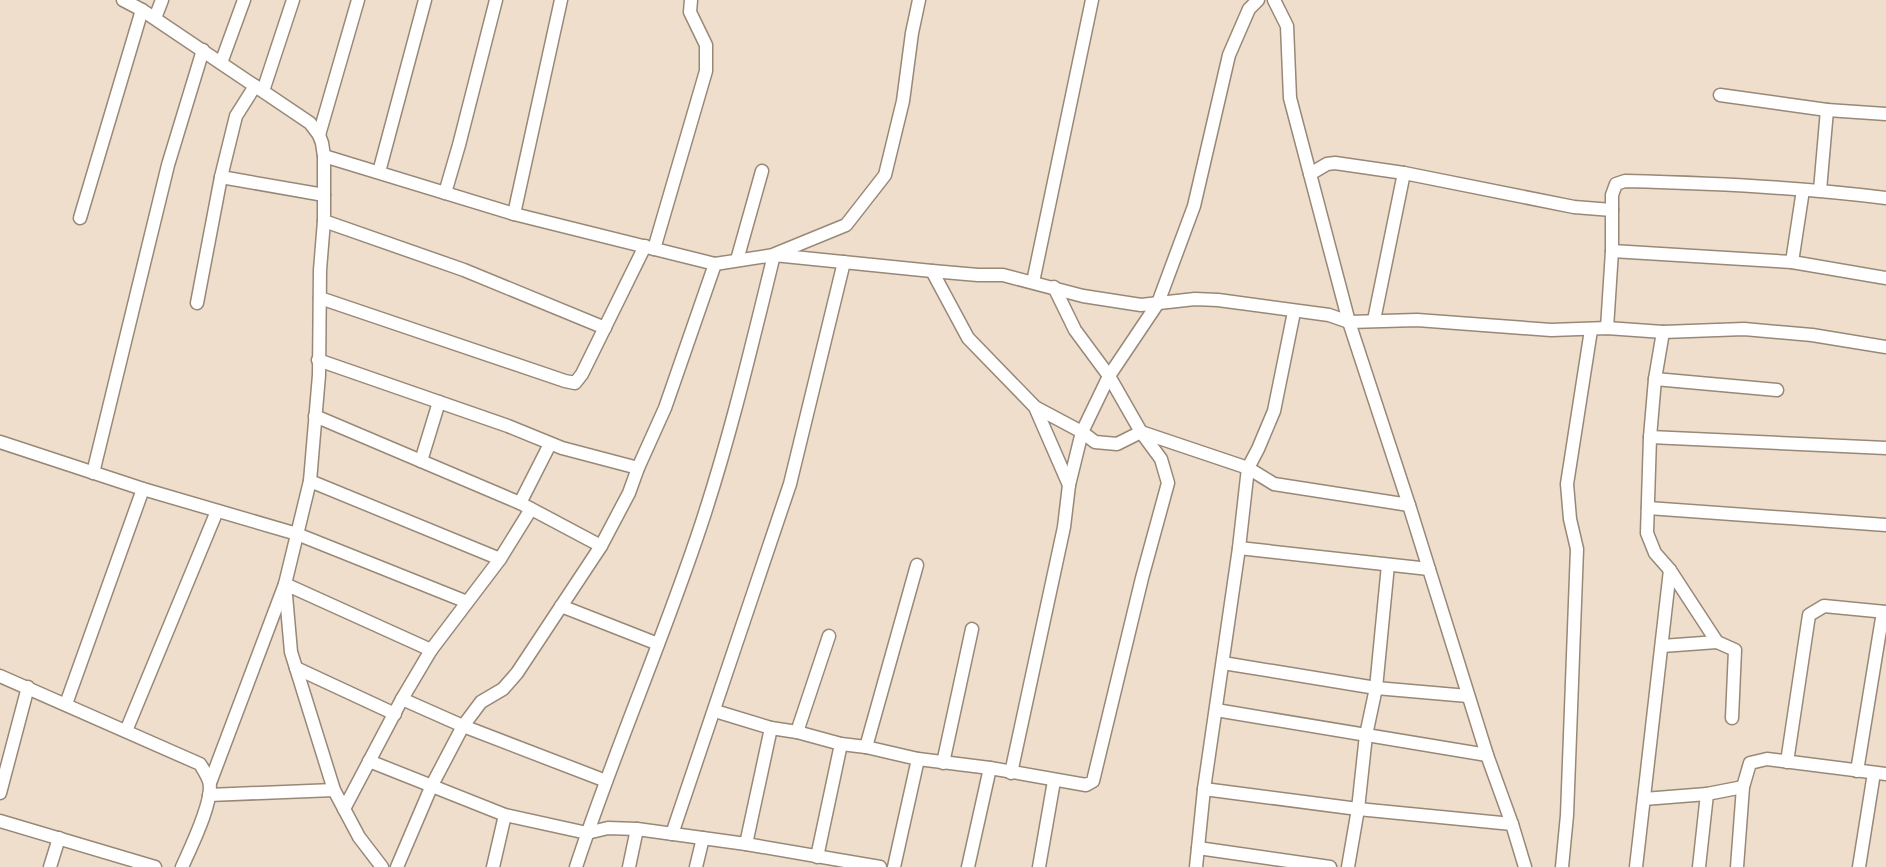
<svg xmlns="http://www.w3.org/2000/svg" width="1886" height="867" font-family="'PT Sans Narrow',sans-serif">
<rect width="100%" height="100%" fill="#efdecc"/>
<g fill="none" stroke-linecap="round" stroke-linejoin="round">
<defs>
<g id="minor">
<polyline points="123,0 142,10 310,123 319,135 322,143 324,156 324,221 320,270 319,375 310,481 285,584 291,652 334,790 359,837 382,867"/>
<polyline points="1274,0 1287,26 1290,98 1349,322 1409,505 1487,755 1512,824 1525,867"/>
<polyline points="155,18 162,0"/>
<polyline points="221,63 244,0"/>
<polyline points="263,91 293,0"/>
<polyline points="1720,95 1827,110 1820,190"/>
<polyline points="1827,110 1886,114"/>
<polyline points="319,135 358,0"/>
<polyline points="324,156 514,214 715,264 774,255 932,271 978,275 1003,275 1083,296 1141,305 1195,299 1218,300 1329,315 1349,322 1417,320 1551,330 1607,328 1663,332 1744,329 1812,335 1886,347"/>
<polyline points="379,172 425,0"/>
<polyline points="1310,174 1327,164 1335,163 1404,173 1574,207 1612,210"/>
<polyline points="221,177 324,195"/>
<polyline points="445,193 459,145 496,0"/>
<polyline points="514,214 561,0"/>
<polyline points="80,218 142,10"/>
<polyline points="324,221 464,270 605,328"/>
<polyline points="654,249 706,71 706,45 690,12 691,0"/>
<polyline points="1612,251 1792,262 1886,278"/>
<polyline points="775,254 846,225 885,175 903,101 912,33 919,0"/>
<polyline points="737,260 762,171"/>
<polyline points="1792,262 1803,190"/>
<polyline points="932,271 968,338 1035,407 1069,485 1064,527 1011,773"/>
<polyline points="1033,282 1092,0"/>
<polyline points="320,298 565,381 575,383 582,374 645,246"/>
<polyline points="197,303 221,177 236,116 255,86"/>
<polyline points="1374,320 1404,173"/>
<path d="M 1607,328 L 1612,251 L 1612,195 L 1616,184 L 1625,181 C 1712,183 1799,187 1886,198"/>
<polyline points="1663,332 1655,379 1650,437 1647,533 1655,553 1670,570 1717,642 1735,650 1732,718"/>
<polyline points="318,360 508,426 562,448 638,468"/>
<polyline points="1655,379 1777,390"/>
<polyline points="1035,407 1082,432 1095,442 1117,444 1141,432 1248,468 1274,484 1409,505"/>
<polyline points="315,416 520,503 601,546"/>
<polyline points="1650,437 1886,448"/>
<polyline points="0,442 143,489 297,534 467,602"/>
<polyline points="421,461 439,402"/>
<polyline points="93,473 168,165 203,50"/>
<polyline points="310,481 500,559"/>
<polyline points="1069,485 1082,432 1109,376 1158,303 1194,206 1229,55 1249,9 1258,0"/>
<polyline points="520,503 550,444"/>
<polyline points="1648,508 1886,525"/>
<polyline points="1239,548 1429,569"/>
<polyline points="561,606 658,644"/>
<polyline points="1662,646 1717,642"/>
<polyline points="1223,663 1376,688 1468,696"/>
<polyline points="296,668 395,714"/>
<path d="M 0,676 L 200,764 C 203,769 207,775 209,781 C 215,799 190,849 182,867"/>
<polyline points="402,699 463,726 606,781"/>
<polyline points="66,704 143,489"/>
<polyline points="1216,710 1487,755"/>
<polyline points="715,711 771,728 797,732 841,744 866,747 918,759 990,768 1086,785 1093,781 1142,578 1168,483 1161,459 1141,432 1109,376 1075,330 1054,287"/>
<polyline points="126,731 217,511"/>
<polyline points="797,732 829,636"/>
<polyline points="866,747 917,565"/>
<polyline points="369,761 505,815 587,833 608,828 637,829 746,844 880,867"/>
<polyline points="1787,762 1809,615 1824,606 1886,612"/>
<polyline points="943,763 972,629"/>
<polyline points="1857,771 1883,612"/>
<polyline points="210,783 285,584 431,650"/>
<polyline points="1204,789 1358,809 1512,824"/>
<polyline points="0,793 28,687"/>
<polyline points="209,795 334,790"/>
<polyline points="1644,799 1707,794 1743,787"/>
<polyline points="344,809 402,699 431,650 500,559 531,509"/>
<polyline points="0,821 155,867"/>
<polyline points="672,834 790,484 844,262"/>
<polyline points="746,844 771,728"/>
<polyline points="1198,848 1330,867"/>
<polyline points="817,857 841,744"/>
<polyline points="50,867 59,838"/>
<polyline points="397,867 432,785 463,726 481,702 503,689 517,673 601,546 629,493 638,468 665,408 715,264"/>
<polyline points="493,867 505,815"/>
<path d="M 576,867 C 614,751 664,638 702,522 C 731,434 752,344 774,255"/>
<polyline points="629,867 637,829"/>
<polyline points="696,867 703,838"/>
<polyline points="894,867 918,759"/>
<polyline points="968,867 990,768"/>
<polyline points="1039,867 1054,781"/>
<polyline points="1196,867 1204,789 1239,548 1248,468 1258,449 1274,411 1294,312"/>
<polyline points="1348,867 1358,809 1366,735 1376,688 1388,565"/>
<polyline points="1562,867 1567,815 1577,549 1570,519 1567,484 1591,330"/>
<polyline points="1636,867 1670,570"/>
<polyline points="1699,867 1707,794"/>
<polyline points="1737,867 1743,787 1750,763 1767,759 1886,774"/>
<polyline points="1859,867 1874,773"/>
</g>
</defs>
<use href="#minor" stroke="#988877" stroke-width="15"/>
<use href="#minor" stroke="#fff" stroke-width="12"/>
</g>
</svg>
